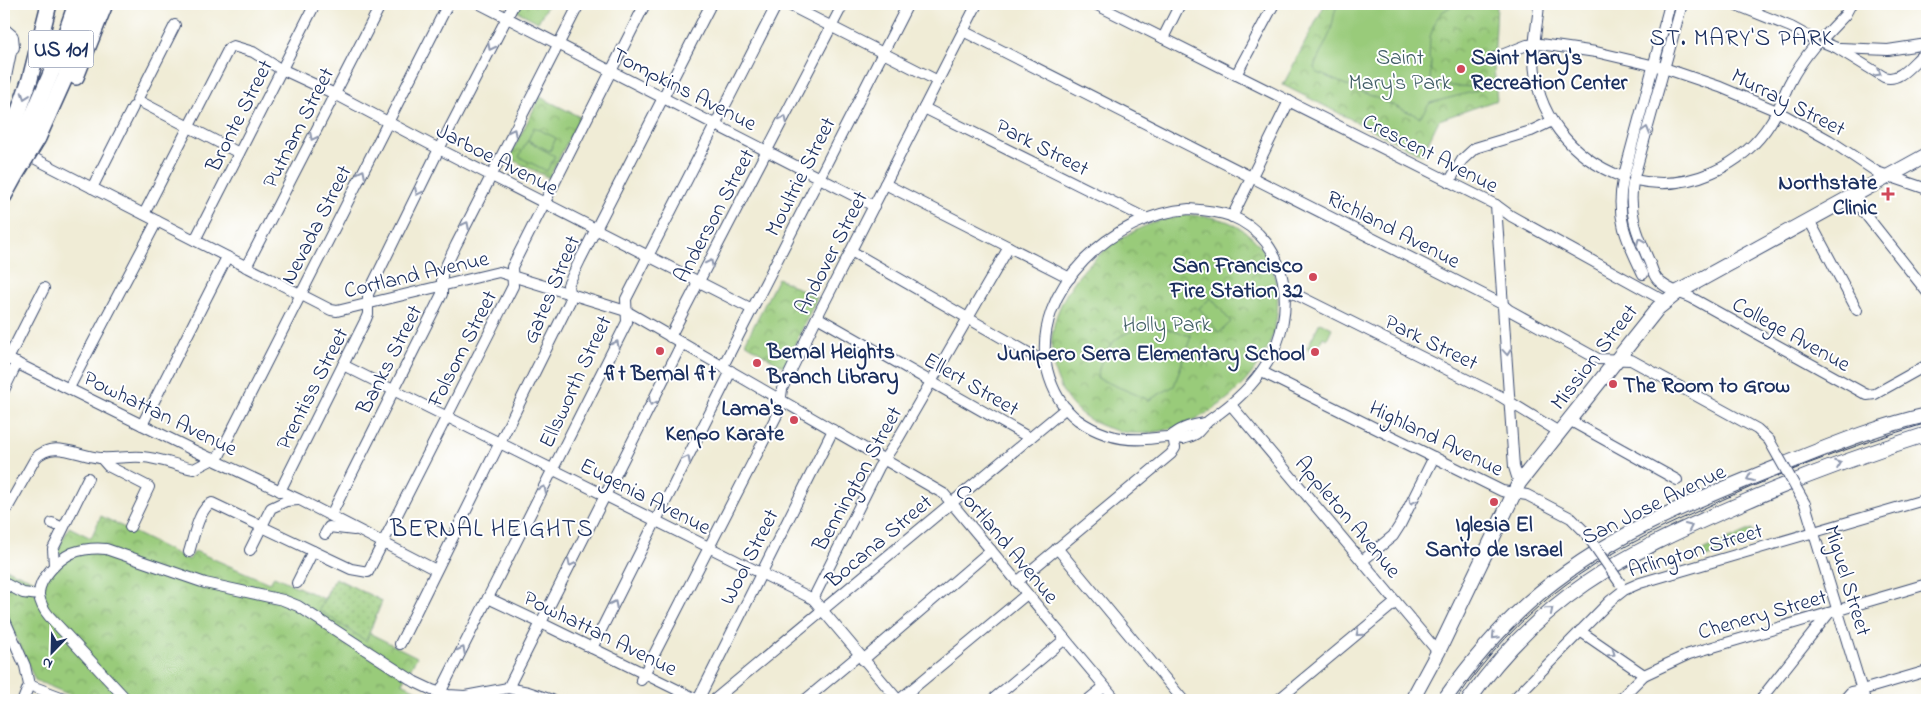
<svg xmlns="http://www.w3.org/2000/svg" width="1931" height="704" font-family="'Indie Flower',sans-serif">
<defs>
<pattern id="park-crowns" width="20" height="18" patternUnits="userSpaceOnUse" patternTransform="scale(1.25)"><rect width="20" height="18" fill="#99cb7a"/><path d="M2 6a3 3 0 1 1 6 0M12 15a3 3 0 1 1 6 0" fill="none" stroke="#7ca567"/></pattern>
<pattern id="garden-dots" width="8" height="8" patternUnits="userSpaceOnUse" patternTransform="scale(1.25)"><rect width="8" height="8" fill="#99cb7a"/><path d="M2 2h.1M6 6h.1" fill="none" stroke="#7ca567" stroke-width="1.8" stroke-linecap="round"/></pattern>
</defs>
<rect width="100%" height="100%" fill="#fff"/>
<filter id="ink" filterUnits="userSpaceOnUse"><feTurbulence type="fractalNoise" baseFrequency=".02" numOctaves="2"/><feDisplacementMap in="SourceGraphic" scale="10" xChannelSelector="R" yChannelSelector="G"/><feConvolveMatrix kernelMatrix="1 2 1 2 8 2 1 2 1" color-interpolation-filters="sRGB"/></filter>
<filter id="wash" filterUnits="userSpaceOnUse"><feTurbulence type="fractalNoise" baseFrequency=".0096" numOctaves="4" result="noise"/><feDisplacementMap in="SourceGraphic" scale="20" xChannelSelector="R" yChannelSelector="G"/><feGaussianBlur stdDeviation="1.12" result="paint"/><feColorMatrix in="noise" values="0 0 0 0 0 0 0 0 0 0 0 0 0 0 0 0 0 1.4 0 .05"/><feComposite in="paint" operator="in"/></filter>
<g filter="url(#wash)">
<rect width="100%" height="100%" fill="#f0ecd6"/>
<g fill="url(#park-crowns)" stroke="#5a7d6c">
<polygon points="521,4 548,4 538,22 517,11"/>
<polygon points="1325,4 1497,4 1494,68 1497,100 1439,120 1422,155 1283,85"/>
<polygon points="540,97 580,117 549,178 509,158"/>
<path d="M 1190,215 C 1204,216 1218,217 1231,223 C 1275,244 1287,296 1271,340 C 1257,374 1230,402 1198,418 C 1176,429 1153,435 1129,433 C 1101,429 1075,416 1062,390 C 1020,308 1111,220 1190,215 Z"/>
<polygon points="778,278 817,298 784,367 745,343"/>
<polygon points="101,516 189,560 195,551 269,583 274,576 324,599 335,578 382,601 369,633 417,657 402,683 437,700 82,700 35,680 4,611 4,568 42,584 69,527 91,538"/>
</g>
<g fill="url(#garden-dots)" stroke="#5a7d6c">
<polygon points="1752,529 1756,542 1705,557 1702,551"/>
<polygon points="335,578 382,601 366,641 319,610"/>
</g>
<g fill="#99cb7a" stroke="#5a7d6c">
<polygon points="1338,4 1455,4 1442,12 1436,20 1430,37 1429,59 1431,61 1430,85 1476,87 1476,91 1430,103 1420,117 1316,72 1314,67 1331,31 1335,11"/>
<polygon points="534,127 556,138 550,151 528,140"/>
<polygon points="527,141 555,156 547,171 519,157"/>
<polygon points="1211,298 1231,322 1219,333 1199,308"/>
<polygon points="1320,322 1332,328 1327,339 1323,337 1316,352 1307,348"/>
<path d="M 1159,327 L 1191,336 L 1174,386 L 1149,400 L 1097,378 C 1104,341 1122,328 1159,327 Z"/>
</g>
</g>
<g filter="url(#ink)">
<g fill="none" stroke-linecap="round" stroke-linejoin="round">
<defs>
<g id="minor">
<polyline points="480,4 874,206"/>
<polyline points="787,4 938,81"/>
<polyline points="1095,4 1496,205 1511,216 1665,301"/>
<path d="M 1539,4 C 1538,22 1533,40 1534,58 C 1535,114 1571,157 1622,177"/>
<polyline points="1734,4 1791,27 1813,39"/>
<polyline points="175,25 137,100 239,153"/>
<polyline points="963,31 1502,304 1509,310 1598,359 1631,360 1757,429 1769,440"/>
<polyline points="1824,37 1845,15 1851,4"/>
<polyline points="1163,38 1180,4"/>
<path d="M 1825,43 L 1837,48 L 1884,77 C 1901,83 1914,60 1927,51"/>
<polyline points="1840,48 1888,50 1927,44"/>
<polyline points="1494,58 1527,45 1540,44 1596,52 1664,68 1720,87 1777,111 1829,140 1877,172 1927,189"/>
<polyline points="1236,75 1274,4"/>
<polyline points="4,87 12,47"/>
<polyline points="924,108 1145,218"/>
<polyline points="22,152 331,310 337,311 499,272 626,311 944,494 1116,700"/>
<polyline points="1624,175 1670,4"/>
<polyline points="1634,177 1682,4"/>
<path d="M 1623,180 C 1615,217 1627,241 1643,274"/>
<path d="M 1635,180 C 1687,192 1743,167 1771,122 C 1779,110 1783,96 1789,84 C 1796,70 1805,57 1815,45"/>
<polyline points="1449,182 1462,160 1475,148 1531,131 1552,121"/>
<path d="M 1633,182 C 1628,212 1637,234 1649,261 C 1652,268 1653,274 1657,279 C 1665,289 1681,293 1692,298 L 1867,395 L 1875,394 L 1927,365"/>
<polyline points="885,184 1070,278"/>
<polyline points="92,188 133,107"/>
<polyline points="1851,196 1927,292"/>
<polyline points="1496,205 1514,467 1519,483"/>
<path d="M 1189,209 C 1204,210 1217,211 1231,216 C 1290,240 1298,314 1267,363 C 1253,386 1233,404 1211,419 C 1205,423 1202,428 1197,433 C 1194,436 1188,437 1183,439 C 1170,435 1160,438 1146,439 C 1122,441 1098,434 1078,420 C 1062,408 1052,389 1047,369 C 1030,288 1115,214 1189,209 Z"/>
<polyline points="144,214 229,48 233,46 253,52 277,67 335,94 439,149 752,309"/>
<polyline points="1232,217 1289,101"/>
<polyline points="1809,220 1857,310"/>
<polyline points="195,240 314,6"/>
<polyline points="851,251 1046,363"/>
<polyline points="246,267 381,4"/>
<polyline points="1285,289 1500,396 1559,432"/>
<polyline points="817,317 1030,438"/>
<polyline points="670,337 843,4"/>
<polyline points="4,357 195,451 300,500 436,570"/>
<polyline points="8,359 44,288"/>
<polyline points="343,365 813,599 898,700"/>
<polyline points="723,366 908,4"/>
<polyline points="1262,372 1502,491 1527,495 1571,518 1585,532"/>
<polyline points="69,388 157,221"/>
<polyline points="4,390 17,363"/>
<polyline points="1231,405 1438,652"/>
<polyline points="1569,420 1677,480"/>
<polyline points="142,425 227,257"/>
<path d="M 1173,435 C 1183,427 1193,425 1205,423"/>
<polyline points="101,458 108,466 149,487 130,527"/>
<polyline points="280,491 366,319 368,314 368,294 439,149 514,4"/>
<polyline points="1805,504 1865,700"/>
<path d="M 4,514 L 35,459 C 52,439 78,456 100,458 C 114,459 128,456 142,457 C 160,458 177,466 194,469 L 219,456 L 448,4"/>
<polyline points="331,515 442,294 442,274 456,245 579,4"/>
<polyline points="52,523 63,528"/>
<polyline points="325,534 329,527 354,530"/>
<polyline points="1057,548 1183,700"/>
<polyline points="250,550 271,508 286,501 298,500"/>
<path d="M 189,552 C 193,540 199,507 212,503 L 351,569 L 368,572 L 513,286 L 512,267 L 645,4"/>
<polyline points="1362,561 1393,536 1400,525 1434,457"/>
<polyline points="54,565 53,549 88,478"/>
<polyline points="1017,582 1171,454 1175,448 1173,435"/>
<polyline points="4,583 23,593 39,595"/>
<polyline points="297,583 313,551"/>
<polyline points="488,598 541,623 698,700"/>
<polyline points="813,599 879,467 898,439 1009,247"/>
<polyline points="4,618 25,666 29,685 23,700"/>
<polyline points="1580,631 1644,675"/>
<polyline points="400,644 570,301 568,285 580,260 711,4"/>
<polyline points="592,648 731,371"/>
<polyline points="863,660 991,550"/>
<polyline points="641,680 779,411 782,389 817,317 977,4"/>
<polyline points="29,685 69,700"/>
<polyline points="508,688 682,343"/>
<polyline points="440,693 627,322 626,299 777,4"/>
<path d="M 127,700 L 49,616 C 44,610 40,602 39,595 C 38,579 59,559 72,553 C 83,549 95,548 106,549 L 205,583 L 283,600 L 298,606 L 415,682 L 432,690 L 448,695 L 465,696 L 508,688 L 528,692 L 552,700"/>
<polyline points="698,700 833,430"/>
<polyline points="714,700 1066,408"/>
<polyline points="805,700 859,655"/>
<polyline points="899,700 1027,594"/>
<polyline points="992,700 1065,639"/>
<polyline points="1088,700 1104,687"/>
<polyline points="1278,700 1396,602"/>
<polyline points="1513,700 1610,601 1624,590 1640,583 1927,499"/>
<polyline points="1619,700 1644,675 1689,654 1927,584"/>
<polyline points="1760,700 1829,613"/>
<polyline points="1844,700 1851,692 1862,690 1927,671"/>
</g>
<g id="major">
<polyline points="4,31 11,37 12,47"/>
<polyline points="1412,700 1438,652 1519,483 1658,308 1678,292 1927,155"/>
<path d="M 1444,700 C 1469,665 1496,632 1528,603 C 1599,539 1692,501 1780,466 C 1828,447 1877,426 1927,415"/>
<path d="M 1469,700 C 1540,598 1622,555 1733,507 C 1796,479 1861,455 1927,434"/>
</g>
<g id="highway">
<polyline points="76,77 105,4"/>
<polyline points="14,125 30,79 49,4"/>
<polyline points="26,131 55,64 76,4"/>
<polyline points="38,138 65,78 91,4"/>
<polyline points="4,196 16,174"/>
</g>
</defs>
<use href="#minor" stroke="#3b4b70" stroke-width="12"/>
<use href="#major" stroke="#3b4b70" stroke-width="16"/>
<use href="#highway" stroke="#3b4b70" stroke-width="18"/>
<use href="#minor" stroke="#fff" stroke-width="10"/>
<use href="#major" stroke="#fff" stroke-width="14"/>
<use href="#highway" stroke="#fff" stroke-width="15"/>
<path stroke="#1b2f5e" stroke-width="1" d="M 1456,700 C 1486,657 1522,617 1565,585 C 1605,555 1648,534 1694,513 C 1769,477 1847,447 1927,423"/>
<defs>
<g id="minor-bridge">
<polyline points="1769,440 1805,504"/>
<polyline points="1585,532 1620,583"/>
</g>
<g id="highway-bridge">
<polyline points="4,146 14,125"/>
<polyline points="6,169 26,131"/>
<polyline points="16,174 38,138"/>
</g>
</defs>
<use href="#minor-bridge" stroke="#3b4b70" stroke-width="12" stroke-linecap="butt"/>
<use href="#highway-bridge" stroke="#3b4b70" stroke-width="18" stroke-linecap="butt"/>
<use href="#minor-bridge" stroke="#fff" stroke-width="10"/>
<use href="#highway-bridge" stroke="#fff" stroke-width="15"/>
</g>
<defs><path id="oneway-chevron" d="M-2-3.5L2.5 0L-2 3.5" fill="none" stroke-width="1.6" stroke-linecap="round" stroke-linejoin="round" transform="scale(1.25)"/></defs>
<g stroke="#8d97ae">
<use href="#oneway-chevron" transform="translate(491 47) rotate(117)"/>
<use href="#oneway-chevron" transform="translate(1878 73) rotate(30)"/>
<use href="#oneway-chevron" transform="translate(25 96) rotate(109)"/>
<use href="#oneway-chevron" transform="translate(784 119) rotate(-63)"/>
<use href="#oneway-chevron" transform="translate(1646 130) rotate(-74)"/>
<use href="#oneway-chevron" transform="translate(513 132) rotate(-63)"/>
<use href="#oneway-chevron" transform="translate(313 137) rotate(117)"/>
<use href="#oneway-chevron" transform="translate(362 173) rotate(-63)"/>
<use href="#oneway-chevron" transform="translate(418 192) rotate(116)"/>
<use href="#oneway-chevron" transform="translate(466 225) rotate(-63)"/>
<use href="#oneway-chevron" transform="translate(1640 241) rotate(-112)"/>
<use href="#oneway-chevron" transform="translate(710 263) rotate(-63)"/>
<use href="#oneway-chevron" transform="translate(616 344) rotate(-63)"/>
<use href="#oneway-chevron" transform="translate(1507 352) rotate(85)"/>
<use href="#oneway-chevron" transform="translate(652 402) rotate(117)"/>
<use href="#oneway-chevron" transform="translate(687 459) rotate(-63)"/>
<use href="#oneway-chevron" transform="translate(1838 464) rotate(-20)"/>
<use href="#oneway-chevron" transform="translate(1750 478) rotate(157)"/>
<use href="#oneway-chevron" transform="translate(543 489) rotate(-63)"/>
<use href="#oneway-chevron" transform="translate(1412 501) rotate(116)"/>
<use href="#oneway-chevron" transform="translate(1689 527) rotate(-25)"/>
<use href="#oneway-chevron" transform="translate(571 563) rotate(117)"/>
<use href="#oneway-chevron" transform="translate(614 604) rotate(-63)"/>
<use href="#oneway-chevron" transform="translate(1550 610) rotate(-40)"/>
<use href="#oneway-chevron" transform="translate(1359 633) rotate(140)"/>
<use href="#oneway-chevron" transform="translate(1495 636) rotate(133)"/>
<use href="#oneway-chevron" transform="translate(462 650) rotate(-63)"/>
<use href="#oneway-chevron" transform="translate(1612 653) rotate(35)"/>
</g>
</g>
<g fill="#d1495b" stroke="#fff" stroke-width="2">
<circle cx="1461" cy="69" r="5"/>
<path d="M1885.5 186.5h5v5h5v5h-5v5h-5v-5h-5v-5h5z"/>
<circle cx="1313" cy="277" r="5"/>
<circle cx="660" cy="351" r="5"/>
<circle cx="1315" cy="352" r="5"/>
<circle cx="757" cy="363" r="5"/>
<circle cx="1613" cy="384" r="5"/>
<circle cx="794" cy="420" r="5"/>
<circle cx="1494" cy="502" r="5"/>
</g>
<g text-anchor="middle" stroke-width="4" stroke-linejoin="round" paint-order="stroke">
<rect fill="#fff" stroke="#5f6d8e" stroke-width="1" x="28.5" y="30.5" width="65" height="37" rx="4"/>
<g font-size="21" font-weight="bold" fill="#1b2f5e">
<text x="61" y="56">US 101</text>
</g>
<g font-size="22" fill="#415e66" stroke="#fff">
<text x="1400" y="64">Saint<tspan x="1400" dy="25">Mary's Park</tspan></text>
<text x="1167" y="331">Holly Park</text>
</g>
<g font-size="22" font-weight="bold" fill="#1b2f5e" stroke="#fff" text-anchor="end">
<text x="1471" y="64" text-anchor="start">Saint Mary's<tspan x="1471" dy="25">Recreation Center</tspan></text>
<text x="1877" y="189">Northstate<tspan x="1877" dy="25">Clinic</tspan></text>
<text x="1303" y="272">San Francisco<tspan x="1303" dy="25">Fire Station 32</tspan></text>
<text x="767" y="358" text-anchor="start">Bernal Heights<tspan x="767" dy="25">Branch Library</tspan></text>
<text x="1305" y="360">Junipero Serra Elementary School</text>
<text x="660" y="380" text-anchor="middle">fit Bernal fit</text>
<text x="1623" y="392" text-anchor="start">The Room to Grow</text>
<text x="784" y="415">Lama's<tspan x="784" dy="25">Kenpo Karate</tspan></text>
<text x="1494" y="531" text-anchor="middle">Iglesia El<tspan x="1494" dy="25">Santo de Israel</tspan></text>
</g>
<g font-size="22" fill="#1b2f5e" stroke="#fff">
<text transform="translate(685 88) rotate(27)" y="8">Tompkins Avenue</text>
<text transform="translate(1789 101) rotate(27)" y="8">Murray Street</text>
<text transform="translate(238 115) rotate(-63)" y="8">Bronte Street</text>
<text transform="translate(297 127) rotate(-63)" y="8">Putnam Street</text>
<text transform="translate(1043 146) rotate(27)" y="8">Park Street</text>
<text transform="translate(1431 152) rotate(27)" y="8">Crescent Avenue</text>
<text transform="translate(498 158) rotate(27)" y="8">Jarboe Avenue</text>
<text transform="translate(799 176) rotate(-63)" y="8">Moultrie Street</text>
<text transform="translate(713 215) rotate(-62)" y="8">Anderson Street</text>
<text transform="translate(315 224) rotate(-63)" y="8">Nevada Street</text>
<text transform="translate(1394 228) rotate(27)" y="8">Richland Avenue</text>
<text transform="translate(830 252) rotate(-63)" y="8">Andover Street</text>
<text transform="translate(416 273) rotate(-13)" y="8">Cortland Avenue</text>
<text transform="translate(550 289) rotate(-67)" y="8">Gates Street</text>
<text transform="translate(1792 333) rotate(29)" y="8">College Avenue</text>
<text transform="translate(1432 341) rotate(26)" y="8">Park Street</text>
<text transform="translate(461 348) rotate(-63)" y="8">Folsom Street</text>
<text transform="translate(1593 356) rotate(-52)" y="8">Mission Street</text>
<text transform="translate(388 359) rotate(-63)" y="8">Banks Street</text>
<text transform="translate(574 381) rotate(-65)" y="8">Ellsworth Street</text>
<text transform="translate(972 383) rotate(30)" y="8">Ellert Street</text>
<text transform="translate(311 388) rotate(-63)" y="8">Prentiss Street</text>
<text transform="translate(161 412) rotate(26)" y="8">Powhattan Avenue</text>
<text transform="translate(1437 437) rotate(26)" y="8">Highland Avenue</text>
<text transform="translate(856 478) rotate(-61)" y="8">Bennington Street</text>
<text transform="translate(646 495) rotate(27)" y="8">Eugenia Avenue</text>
<text transform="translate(1653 503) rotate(-26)" y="8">San Jose Avenue</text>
<text transform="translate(1349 516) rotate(50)" y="8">Appleton Avenue</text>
<text transform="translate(878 540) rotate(-40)" y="8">Bocana Street</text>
<text transform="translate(1008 543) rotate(50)" y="8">Cortland Avenue</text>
<text transform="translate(1695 549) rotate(-17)" y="8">Arlington Street</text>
<text transform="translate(748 556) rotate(-63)" y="8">Wool Street</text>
<text transform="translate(1849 580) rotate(73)" y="8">Miguel Street</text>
<text transform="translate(1762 613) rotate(-16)" y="8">Chenery Street</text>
<text transform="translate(601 632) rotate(26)" y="8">Powhattan Avenue</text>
</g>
<g font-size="24" letter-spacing="1" fill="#1b2f5e" stroke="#fff">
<text x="1742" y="45">ST. MARY'S PARK</text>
</g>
<g font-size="25" letter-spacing="1" fill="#1b2f5e" stroke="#fff">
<text x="492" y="536">BERNAL HEIGHTS</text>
</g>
</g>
<rect width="1931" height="704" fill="none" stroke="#fff" stroke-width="20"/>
<g transform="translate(52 652) rotate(203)" stroke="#ffffff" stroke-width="4" paint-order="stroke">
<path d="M0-4L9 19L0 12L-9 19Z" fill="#1b2f5e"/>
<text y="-8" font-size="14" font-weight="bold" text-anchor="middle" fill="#1b2f5e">N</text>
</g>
</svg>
